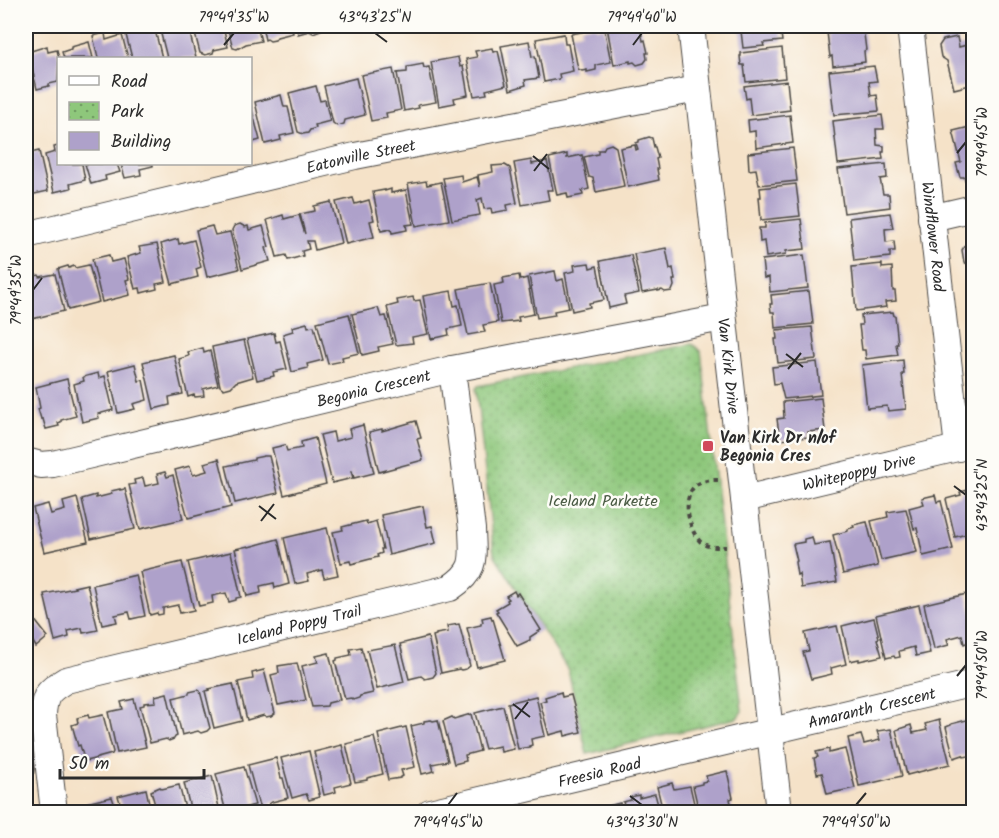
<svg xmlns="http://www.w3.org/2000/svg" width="999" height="838" font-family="Kalam,sans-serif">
<defs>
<pattern id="park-dots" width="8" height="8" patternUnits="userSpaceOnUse" patternTransform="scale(1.5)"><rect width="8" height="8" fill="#8ec77b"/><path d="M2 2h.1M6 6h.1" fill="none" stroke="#74a265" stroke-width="1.8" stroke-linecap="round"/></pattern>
</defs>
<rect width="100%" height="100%" fill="#fdfcf7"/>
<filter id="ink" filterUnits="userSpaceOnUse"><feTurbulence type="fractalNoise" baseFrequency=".0167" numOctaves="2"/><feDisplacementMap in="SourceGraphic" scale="12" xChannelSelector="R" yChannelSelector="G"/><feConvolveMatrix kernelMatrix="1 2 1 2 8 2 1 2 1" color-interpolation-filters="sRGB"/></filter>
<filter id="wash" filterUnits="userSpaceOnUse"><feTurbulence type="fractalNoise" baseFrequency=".008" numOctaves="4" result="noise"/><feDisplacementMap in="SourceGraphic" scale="24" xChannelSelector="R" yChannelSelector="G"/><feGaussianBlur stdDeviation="1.35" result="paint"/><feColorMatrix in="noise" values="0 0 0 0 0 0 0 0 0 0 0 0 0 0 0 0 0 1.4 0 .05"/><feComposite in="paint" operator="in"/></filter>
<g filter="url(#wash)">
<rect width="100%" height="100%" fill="#f5e2c8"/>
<polygon fill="url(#park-dots)" stroke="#5c7953" stroke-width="1.5" points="692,344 701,351 742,711 737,718 587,754 568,670 494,554 476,389 478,386"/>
<g id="blocks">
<g fill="#aea1ca">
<polygon points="142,26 154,26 162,58 132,58 126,35 128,34 128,31 143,29"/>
<polygon points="159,26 188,26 196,58 167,58"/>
<polygon points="193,26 223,26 228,47 214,50 213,53 205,55 200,53"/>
<polygon points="227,26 257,26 261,41 246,44 237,49 233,48"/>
<polygon points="262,26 292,26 293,33 277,37 275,40 270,41 267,39 265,40"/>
<polygon points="296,26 326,26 326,28 313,33 309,31 298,34"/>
<polygon points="589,26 596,26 597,29 604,27 611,62 596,65 596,70 587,72 587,70 582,71 578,69 571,34 582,32 581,27"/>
<polygon points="612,26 640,26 643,41 645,40 648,53 646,53 647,59 644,63 637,65 634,62 630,63 630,61 614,65 607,27"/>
<polygon points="738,26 780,26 782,41 763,43 764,46 743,48 741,31 739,31"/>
<polygon points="828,26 863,26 866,50 864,51 865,62 833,66 832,56 830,57 827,32 829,32"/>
<polygon points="105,33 106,40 122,35 128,58 98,58 93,36"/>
<polygon points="564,34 565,44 568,44 573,71 559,74 560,79 544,82 536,39"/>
<polygon points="957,37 959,47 974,43 974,84 954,89 947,61 941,57 939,46 943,40"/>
<polygon points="529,41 532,57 535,56 539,78 525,80 526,85 510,90 501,46"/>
<polygon points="89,42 93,58 64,58 62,52 71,49 71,47"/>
<polygon points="47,46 48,52 57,50 59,58 58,82 49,84 49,86 37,89 28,52"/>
<polygon points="492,48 493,52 498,51 506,85 486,90 487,94 474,96 466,59 477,57 475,51"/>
<polygon points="782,48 785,78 746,82 744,65 741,65 740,56 741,56 741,53"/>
<polygon points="458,57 460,67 463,66 468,95 454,98 455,103 439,106 431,62"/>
<polygon points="423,64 424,68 429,67 436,102 418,105 419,108 404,111 397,73 407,72 407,67"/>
<polygon points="26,65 34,96 33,99 26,100"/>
<polygon points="874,66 877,81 869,82 871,96 877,95 879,111 834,115 829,71"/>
<polygon points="393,69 401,110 386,113 387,118 371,121 361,75"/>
<polygon points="356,78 365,115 345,120 344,124 337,126 333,123 324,86"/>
<polygon points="787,81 790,110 751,115 749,98 746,99 744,86"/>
<polygon points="316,86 320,101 325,100 330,121 315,125 316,128 310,130 308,133 303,134 298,132 289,93"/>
<polygon points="281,95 284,107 288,107 294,133 280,136 281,140 265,144 255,102"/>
<polygon points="250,103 260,140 250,143"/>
<polygon points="790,115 793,143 756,148 755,131 749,132 748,120"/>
<polygon points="882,115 884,129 876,129 877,145 884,146 884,152 882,152 883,159 838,164 833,121"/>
<polygon points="974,126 974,178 965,180 964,177 960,177 956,163 961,162 953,131"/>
<polygon points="649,137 652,138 654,147 655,147 658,158 656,159 658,169 657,169 659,180 628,187 620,148 635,145 636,150 638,149 636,143 639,142 639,140"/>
<polygon points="611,144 616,147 624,186 596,192 593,178 589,177 584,157 598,154 598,150 603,150 605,146"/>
<polygon points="58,146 58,164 82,164 85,180 70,184 71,188 54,192 45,155 55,152 54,147"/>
<polygon points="793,148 797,181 759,185 756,169 749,170 748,153"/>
<polygon points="39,151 48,191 30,195 31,198 26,200 26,154"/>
<polygon points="567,154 567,158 582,155 589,189 582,191 583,195 568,198 567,193 557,195 549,158"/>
<polygon points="531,160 532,164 547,161 553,190 547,190 549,200 522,205 514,163"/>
<polygon points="85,164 117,164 120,172 105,176 106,180 91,184"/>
<polygon points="121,164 153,164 153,166 140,169 141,175 125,178"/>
<polygon points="886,164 887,178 880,179 883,194 889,194 890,207 844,213 838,169"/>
<polygon points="505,165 510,168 517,203 507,205 508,210 492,213 491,208 484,209 482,198 477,200 480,215 452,220 443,178 461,175 462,182 477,177 480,187 478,175 493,172 492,166"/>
<polygon points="426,181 427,185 441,182 449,220 416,226 408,184"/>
<polygon points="796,184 800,216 761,220 759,197 761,197 760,188"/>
<polygon points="391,189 391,193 406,190 413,224 406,225 407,230 392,233 391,229 381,231 373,192 385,190 385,191"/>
<polygon points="353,198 355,204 369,200 374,220 370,221 374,237 346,244 336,202"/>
<polygon points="331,202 341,243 315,250 313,241 307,241 309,249 302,251 303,256 288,260 286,255 277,257 267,220 283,215 284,219 299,215 305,234 300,214 315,211 314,206"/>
<polygon points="890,213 893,228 885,229 886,242 894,241 895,251 890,251 890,257 854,261 849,218"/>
<polygon points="801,219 805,249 786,251 786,254 766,257 764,241 760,242 759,228 765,228 765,223"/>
<polygon points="240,224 245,227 248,226 249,230 263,226 269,247 266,248 270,261 242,269 232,230 234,226"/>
<polygon points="212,226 215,235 230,232 239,269 207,277 196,230"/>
<polygon points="178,239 179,244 194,240 201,267 196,269 198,277 172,284 161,244"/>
<polygon points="974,243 974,274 971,275 969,265 964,262 962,250 965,245"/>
<polygon points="157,244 166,282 156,284 157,289 141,293 140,288 135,289 127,257 141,253 139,247"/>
<polygon points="666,248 670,269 673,268 675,280 673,280 674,286 672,291 665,292 662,290 658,291 658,290 642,293 634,254"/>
<polygon points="109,255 111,262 124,259 129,279 126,280 130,295 102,302 92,259"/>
<polygon points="631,255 639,293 624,296 626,304 609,308 600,261"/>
<polygon points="804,255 808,288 770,292 769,277 764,278 762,260"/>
<polygon points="589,263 590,268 597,266 604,300 589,303 590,307 572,311 565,273 575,271 574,265"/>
<polygon points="882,264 882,268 892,267 893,291 895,291 896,301 885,302 886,307 856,311 852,267"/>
<polygon points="89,265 99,302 68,310 58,269 68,266 69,268 74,266 75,268"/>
<polygon points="555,271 557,281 563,279 569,308 554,311 555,315 537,318 529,276"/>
<polygon points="32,274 35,276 39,275 40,277 55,274 64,311 32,319 27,299 26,299 26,276"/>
<polygon points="519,275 520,280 527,278 534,314 518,317 519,321 501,323 494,285 504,283 503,278"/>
<polygon points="490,283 498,322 483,325 485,332 468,335 458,289"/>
<polygon points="451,291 454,306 458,305 462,326 448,329 449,335 431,339 423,296"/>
<polygon points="809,291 813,324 775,328 774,312 771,312 770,304 772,304 771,295"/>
<polygon points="413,297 414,301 420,300 428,334 412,337 413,343 396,345 387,307 398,304 397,300"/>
<polygon points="378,308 381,317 386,316 393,344 378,347 379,351 362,355 352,314"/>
<polygon points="893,312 894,316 895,316 898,344 896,344 898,355 866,359 865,350 862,350 859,325 862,325 861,315"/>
<polygon points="349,314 359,353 342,357 343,361 328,364 317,322"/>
<polygon points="307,323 308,327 314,326 323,360 307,364 308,368 292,372 283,334 293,331 292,327"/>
<polygon points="812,327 816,359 778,363 775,339 777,339 776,330"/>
<polygon points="274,333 276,342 280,341 287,369 273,372 274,376 257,380 247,339"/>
<polygon points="244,340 253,377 236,382 231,387 224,389 220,386 212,347"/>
<polygon points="203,348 204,353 210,351 218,385 203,389 204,396 195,397 194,395 188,397 179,359 189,356 188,352"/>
<polygon points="174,355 183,394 169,397 170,405 154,409 143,362"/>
<polygon points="903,360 904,374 902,374 906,409 888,411 887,406 867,408 862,365"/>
<polygon points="817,362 821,395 784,399 780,383 774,384 772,367"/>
<polygon points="135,364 139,381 143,380 147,400 133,404 135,409 118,413 108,371"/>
<polygon points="98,373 99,378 105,376 113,410 98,414 99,418 82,422 74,384 84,381 83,377"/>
<polygon points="67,379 76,416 61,420 61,422 58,423 59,426 46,429 43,419 41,419 38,409 40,408 36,387"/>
<polygon points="821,398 825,430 808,432 808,437 780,440 777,419 784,418 783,402"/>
<polygon points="416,421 421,438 417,439 423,460 379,472 369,432 382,429 382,431"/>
<polygon points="363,425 374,473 354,478 352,471 351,471 353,478 332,483 320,435 333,432 335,441 351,437 349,429"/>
<polygon points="315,438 326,484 284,495 272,448 285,445 287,451 302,448 301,442"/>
<polygon points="264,456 269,456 278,493 235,503 226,466 254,460 254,458"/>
<polygon points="219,459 231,507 188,518 175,470 190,466 193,475 207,471 204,463"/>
<polygon points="165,472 167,477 173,475 183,519 140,529 129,485 135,484 134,480 143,478 145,486 159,483 157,474"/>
<polygon points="120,489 120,490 125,489 135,529 91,539 82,499 96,495 96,498 112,494 111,491"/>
<polygon points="972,489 974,532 955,537 946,499 961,495 960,492"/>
<polygon points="935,495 937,502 941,501 953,549 923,556 917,528 914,529 909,508 924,504 922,498"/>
<polygon points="77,498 88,542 44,552 33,508 48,504 51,514 65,510 63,502"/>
<polygon points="423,506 427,527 432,526 436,543 389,555 381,515"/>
<polygon points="906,509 917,552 881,560 871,521 888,517 887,512"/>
<polygon points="366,521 367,524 376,521 383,549 381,549 382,553 377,555 378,557 351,564 350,561 341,563 333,532 343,530 342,527"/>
<polygon points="867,522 878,566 843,574 833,535 848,531 848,529 854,527 853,525"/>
<polygon points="327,528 338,575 324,578 322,570 307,574 309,581 295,584 284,538"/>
<polygon points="812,537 814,545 830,542 837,582 801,588 799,574 797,575 795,562 797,561 793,544 804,542 804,539"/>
<polygon points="278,539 289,584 275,588 274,583 260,586 261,593 247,596 235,549 248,546 249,547"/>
<polygon points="231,552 241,597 236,598 236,600 229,602 226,593 212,596 213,603 199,606 188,562"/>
<polygon points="182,562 194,610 180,613 178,605 163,608 163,614 158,615 157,613 150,615 140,572"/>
<polygon points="136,575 145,616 131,619 129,612 115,615 117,622 102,625 93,585"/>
<polygon points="87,584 98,630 83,633 82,628 68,631 69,637 55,641 44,594 75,588 74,587"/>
<polygon points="514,591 516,595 518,593 541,630 530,637 530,640 517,646 496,612 498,611 496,609 508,602 507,600 509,599 506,596"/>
<polygon points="967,594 974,621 974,640 964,644 962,635 947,639 949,645 934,649 924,604"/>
<polygon points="919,605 930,653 916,656 914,647 899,651 900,657 895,658 894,656 886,658 876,615"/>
<polygon points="26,609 48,637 36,647 33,642 26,648"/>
<polygon points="491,616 492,620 493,619 505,660 477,667 467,628 481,625 481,623 483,622 482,618"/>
<polygon points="874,618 879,638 877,639 882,656 859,661 859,659 850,661 842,626"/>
<polygon points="459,624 470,666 466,669 461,670 459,669 441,673 433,636 436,635 436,634 448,632 447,626"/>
<polygon points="837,626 846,664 831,668 832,674 811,679 803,652 809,651 805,633"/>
<polygon points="428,637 436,673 433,677 425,679 421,676 409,679 400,644"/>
<polygon points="395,645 404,682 377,689 367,650"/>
<polygon points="361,647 362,652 363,653 373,693 360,696 359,698 353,700 351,698 345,699 335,661 337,660 337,658 351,655 350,649"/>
<polygon points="329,653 340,700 328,703 327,706 312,707 302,666 318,662 316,656"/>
<polygon points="297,663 306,700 293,703 293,702 278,705 271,675 279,673 278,666"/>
<polygon points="264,670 275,713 271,716 266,717 264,715 247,720 238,682 253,679 252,673"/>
<polygon points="233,684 242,721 214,728 205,691 210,690 209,689"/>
<polygon points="198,690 200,691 210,728 207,731 201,733 198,731 182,735 173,698 189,694 189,692"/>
<polygon points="561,692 562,697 571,695 581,732 565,736 564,731 549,735 540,702 546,700 545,697"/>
<polygon points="167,693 177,736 175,737 174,739 169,741 166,739 150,743 140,706 144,705 144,703 156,702 155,696"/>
<polygon points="536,696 545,736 531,739 532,745 529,746 530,747 518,749 508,703"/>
<polygon points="134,699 146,747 117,753 108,712 123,709 121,702"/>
<polygon points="503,706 514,749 501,752 500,746 485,749 475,713"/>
<polygon points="471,714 480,751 465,755 466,761 454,764 443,721 452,717 454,719"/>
<polygon points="88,715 89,718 103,715 113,752 112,754 86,761 86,759 84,759 80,745 78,746 72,725 78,723 77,718"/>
<polygon points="974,718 974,755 964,757 963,755 954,758 946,727 951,725 951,724"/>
<polygon points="431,720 433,721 438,720 448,761 432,764 434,771 422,774 411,726 424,723 424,721"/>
<polygon points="939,720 950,764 907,775 896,730 911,725 913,733 927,730 925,724"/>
<polygon points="406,727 415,767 401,770 403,776 400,777 400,778 388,780 378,734"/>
<polygon points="891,729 902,776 859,786 848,738 861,735 864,744 880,740 877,731"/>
<polygon points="374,737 383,774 367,778 367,780 355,782 346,744"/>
<polygon points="342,745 351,783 335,787 336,792 324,795 314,752"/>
<polygon points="829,749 829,753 845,749 855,788 827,794 822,773 817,774 814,758 818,757 816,752"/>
<polygon points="309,751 319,794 318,794 319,797 309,800 306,794 292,798 281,758"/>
<polygon points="276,758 281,778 283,778 288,798 272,802 269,804 270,808 262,811 260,805 259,806 248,765"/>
<polygon points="244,767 255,805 239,809 239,812 226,812 216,774"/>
<polygon points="727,771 733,798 730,799 733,812 699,812 693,786 702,784 702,782 707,781 706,776"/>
<polygon points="212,776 220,812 191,812 184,783"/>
<polygon points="672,783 674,789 690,786 696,812 663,812 657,787"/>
<polygon points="179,785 186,812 157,812 151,791 160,787 162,789"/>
<polygon points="146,789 151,812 123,812 118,796"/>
<polygon points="655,794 660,812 626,812 623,802 631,800 631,797 639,795 639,798"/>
<polygon points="112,797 117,812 88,812 85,805 87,805 86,803"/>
<polygon points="620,803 622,812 589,812 597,809"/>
</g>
</g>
</g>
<g filter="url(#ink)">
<use href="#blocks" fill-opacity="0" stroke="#494643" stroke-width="1.5"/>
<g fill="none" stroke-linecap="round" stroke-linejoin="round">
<defs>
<g id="minor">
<path id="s1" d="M 691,26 L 779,812"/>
<path id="s2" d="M 910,26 L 958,448"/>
<polyline points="931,218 974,208"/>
<path id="s3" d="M 26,235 L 355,156 L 697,89"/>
<path id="s4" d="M 26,461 L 41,465 L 53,464 L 452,369 L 723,318"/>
<path id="s5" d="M 744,499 L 974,444"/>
<path id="s6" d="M 54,812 L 43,715 C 44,694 49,690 66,680 L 450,588 C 477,570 473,559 472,529 L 452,369"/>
<path id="s7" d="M 430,812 L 974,683"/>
</g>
</defs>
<use href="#minor" stroke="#494643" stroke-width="28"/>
<path stroke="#494643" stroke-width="4" stroke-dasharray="4.5 4.5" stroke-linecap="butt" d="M 718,480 C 710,480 701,481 695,486 C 681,498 689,533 702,543 C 709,548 718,547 726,547"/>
<use href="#minor" stroke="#fff" stroke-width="26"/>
</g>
</g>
<path fill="none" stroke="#2b2b2b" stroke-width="2" d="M 375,33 L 387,42M 224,45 L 234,33M 633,45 L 642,33M 957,153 L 966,142M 533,156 L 549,169M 534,171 L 547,154M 33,290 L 42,278M 786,354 L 803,367M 788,369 L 801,353M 954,486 L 966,495M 259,506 L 276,519M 261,521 L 274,504M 957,676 L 966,665M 513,704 L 530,717M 515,719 L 528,702M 630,796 L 642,805M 448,805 L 457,793M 856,805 L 866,793"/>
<rect fill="#d1495b" stroke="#fdfcf7" stroke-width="2" x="702" y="440" width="12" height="12" rx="3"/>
<g text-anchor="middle" stroke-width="5" stroke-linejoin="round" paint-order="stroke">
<g font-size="16" fill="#2b2b2b" stroke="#fdfcf7">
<text dy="6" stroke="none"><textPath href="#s3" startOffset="344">Eatonville Street</textPath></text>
<text dy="6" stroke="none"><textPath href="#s2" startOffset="212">Windflower Road</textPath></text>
<text dy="6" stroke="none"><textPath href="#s1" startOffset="342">Van Kirk Drive</textPath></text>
<text dy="6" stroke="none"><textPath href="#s4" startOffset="357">Begonia Crescent</textPath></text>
<text dy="6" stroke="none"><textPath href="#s5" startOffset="118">Whitepoppy Drive</textPath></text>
<text dy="6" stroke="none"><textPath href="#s6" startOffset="382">Iceland Poppy Trail</textPath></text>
<text dy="6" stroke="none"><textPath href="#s7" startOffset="454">Amaranth Crescent</textPath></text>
<text dy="6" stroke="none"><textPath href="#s7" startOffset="174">Freesia Road</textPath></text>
</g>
<g font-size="16" font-weight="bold" fill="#2b2b2b" stroke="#fdfcf7" text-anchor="start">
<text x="720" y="443">Van Kirk Dr n/of<tspan x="720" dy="18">Begonia Cres</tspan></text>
</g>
<g font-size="16" fill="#495a43" stroke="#fdfcf7">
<text x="603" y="506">Iceland Parkette</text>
</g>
</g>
<rect width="999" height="838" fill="none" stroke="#fdfcf7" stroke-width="66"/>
<rect x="57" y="57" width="195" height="108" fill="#fdfcf7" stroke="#a9a8a5" stroke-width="1.5"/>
<rect x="69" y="76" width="30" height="9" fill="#ffffff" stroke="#a9a8a5" stroke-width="1.5"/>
<text x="111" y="87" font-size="18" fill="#2b2b2b">Road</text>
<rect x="69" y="102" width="30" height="18" fill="url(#park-dots)" stroke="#a9a8a5" stroke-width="1.5"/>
<text x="111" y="117" font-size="18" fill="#2b2b2b">Park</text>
<rect x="69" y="132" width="30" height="18" fill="#aea1ca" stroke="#a9a8a5" stroke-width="1.5"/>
<text x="111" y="147" font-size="18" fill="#2b2b2b">Building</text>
<path d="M60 769v9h144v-9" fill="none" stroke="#2b2b2b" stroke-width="3"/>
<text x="69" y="769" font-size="18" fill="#2b2b2b" stroke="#fdfcf7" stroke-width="4.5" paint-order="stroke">50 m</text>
<rect x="33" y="33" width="933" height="772" fill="none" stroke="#2b2b2b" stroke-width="2"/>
<g font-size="15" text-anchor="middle" fill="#2b2b2b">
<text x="234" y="22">79°49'35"W</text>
<text x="375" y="22">43°43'25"N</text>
<text x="642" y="22">79°49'40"W</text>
<text transform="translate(982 142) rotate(-90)" y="5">79°49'45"W</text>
<text transform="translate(16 290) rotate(-90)" y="5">79°49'35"W</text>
<text transform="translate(982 495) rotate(-90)" y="5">43°43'25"N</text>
<text transform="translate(982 665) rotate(-90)" y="5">79°49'50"W</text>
<text x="448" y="827">79°49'45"W</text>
<text x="642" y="827">43°43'30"N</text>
<text x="856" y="827">79°49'50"W</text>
</g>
</svg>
